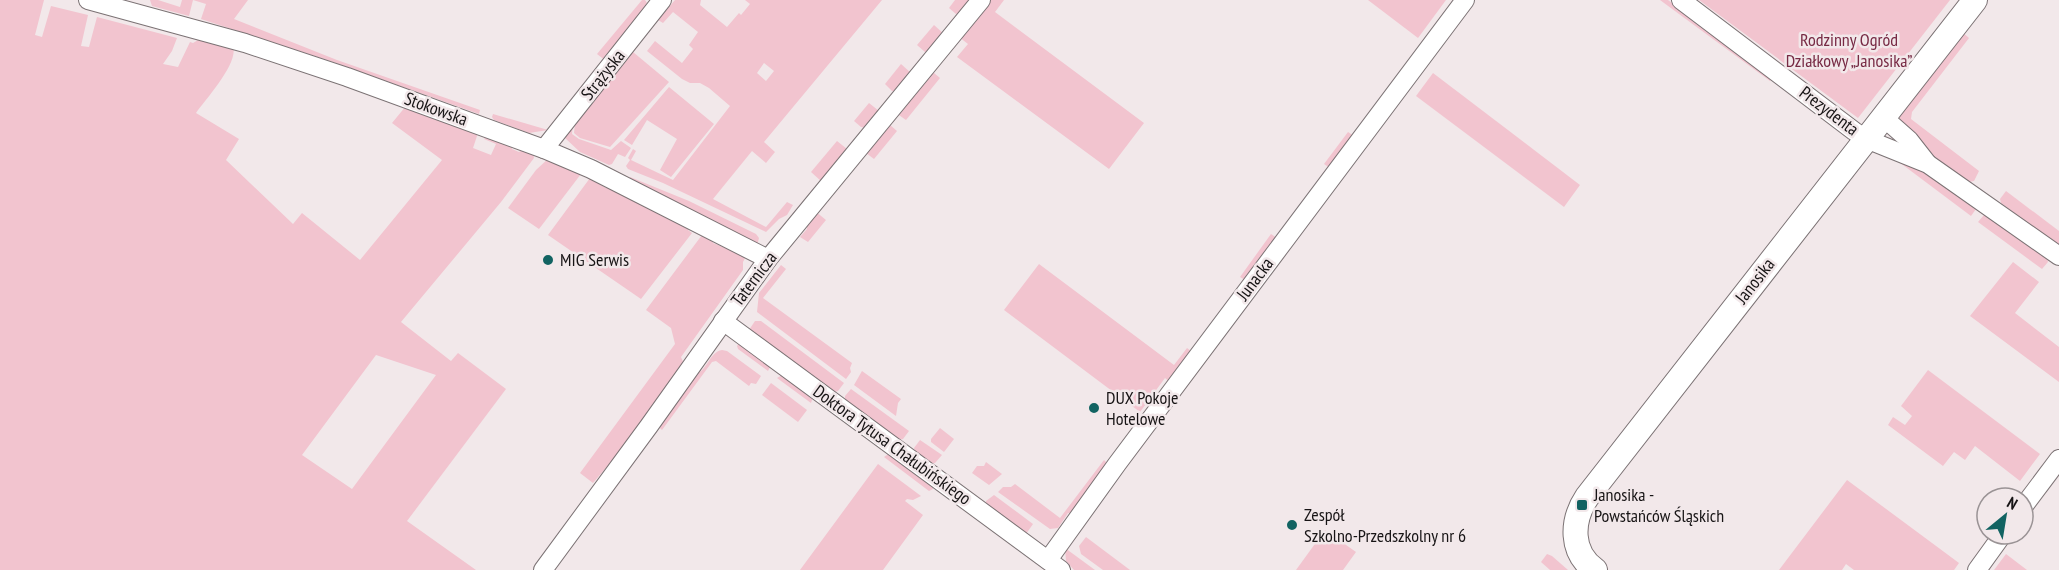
<svg xmlns="http://www.w3.org/2000/svg" width="2059" height="570" font-family="'PT Sans Narrow',sans-serif">
<rect width="100%" height="100%" fill="#f2e8ea"/>
<g fill="#f2c4cf" fill-rule="evenodd">
<path d="M 0,0 L 44,0 L 35,35 L 42,37 L 51,6 L 88,15 L 81,46 L 89,47 L 97,17 L 177,38 L 172,51 L 163,64 L 178,67 L 190,42 L 193,43 L 203,37 L 208,39 L 210,43 L 221,46 L 225,44 L 233,46 C 239,63 206,99 196,113 L 239,139 L 226,160 L 293,224 L 302,213 L 360,260 L 442,160 L 392,123 L 406,106 L 476,131 L 477,136 L 473,148 L 491,155 L 496,144 L 484,139 L 487,136 L 511,144 L 512,149 L 519,152 L 524,149 L 533,152 L 534,158 L 501,202 L 401,322 L 451,361 L 458,353 L 506,389 L 407,521 L 476,570 L 0,570 ZM 376,355 L 436,375 L 352,489 L 302,455 Z"/>
<polygon points="150,0 158,0 180,7 182,0 248,0 234,19 337,60 480,110 479,114 333,62 201,19 206,4 193,0 189,16 152,6"/>
<polygon points="642,0 645,0 647,3 643,10 606,61 597,54"/>
<path d="M 675,0 L 701,0 L 700,5 L 727,27 L 739,13 L 741,15 L 750,4 L 745,0 L 882,0 L 764,142 L 775,152 L 766,163 L 752,151 L 713,199 L 766,227 L 787,202 L 793,205 L 787,215 L 779,219 L 766,232 L 663,183 L 628,169 L 626,166 L 630,160 L 628,158 L 633,149 L 636,151 L 631,160 L 673,180 L 730,106 L 709,88 L 700,83 L 690,83 L 682,79 L 647,51 L 655,41 L 682,63 L 693,49 L 689,45 L 698,32 L 673,12 L 663,23 L 658,20 ZM 764,63 L 774,71 L 766,81 L 757,73 Z"/>
<polygon points="955,0 971,0 960,13 956,14 949,8"/>
<polygon points="990,0 1004,0 995,12 1144,123 1109,169 957,57 968,44 959,37"/>
<polygon points="1368,0 1446,0 1418,38"/>
<polygon points="1660,0 1668,0 1772,78 1770,81"/>
<polygon points="1699,0 1950,0 1858,118"/>
<polygon points="934,25 944,34 929,52 925,52 917,45"/>
<path d="M 1961,31 L 1969,38 L 1912,112 L 1911,119 L 1979,171 L 1974,181 L 1969,182 C 1945,166 1908,145 1899,116 Z"/>
<polygon points="633,52 669,82 610,147 580,138 574,133 575,123"/>
<polygon points="901,64 911,73 896,91 892,91 885,84"/>
<polygon points="929,73 934,73 940,78 906,120 896,113"/>
<polygon points="1433,73 1580,185 1564,207 1416,96"/>
<polygon points="669,87 714,124 671,177 660,170 677,139 647,120 632,145 624,140"/>
<polygon points="869,103 879,111 866,128 861,127 854,121"/>
<polygon points="493,114 548,130 529,133 494,120 492,117"/>
<polygon points="573,122 572,134 579,139 611,150 621,141 631,148 625,157 618,154 612,164 609,165 580,152 565,138 571,123"/>
<polygon points="886,125 890,125 897,131 874,159 866,153"/>
<polygon points="1348,132 1354,136 1330,168 1324,164"/>
<polygon points="837,141 847,149 821,181 811,172"/>
<polygon points="1891,156 1914,164 1976,207 1976,209 1971,216"/>
<polygon points="549,158 581,174 539,229 508,208 536,170"/>
<polygon points="630,177 689,201 756,234 759,238 757,246 629,180"/>
<polygon points="590,178 606,188 607,187 690,226 688,230 692,233 641,299 548,235"/>
<polygon points="2006,191 2059,231 2059,246 2001,203 2000,199"/>
<polygon points="815,211 826,220 808,242 800,237 807,229 806,222"/>
<polygon points="1984,215 1988,215 2047,258 2048,262 2042,269 1978,222"/>
<polygon points="706,234 712,237 713,243 746,256 743,262 743,270 681,357 684,364 621,450 593,483 580,473 675,344 671,328 646,310 702,235"/>
<polygon points="1271,234 1277,238 1245,280 1240,277"/>
<polygon points="2013,262 2039,282 2015,313 2059,347 2059,382 1970,316"/>
<polygon points="1039,264 1174,365 1187,348 1191,351 1171,383 1165,378 1140,412 1004,310"/>
<polygon points="781,265 786,269 763,298 852,363 850,368 851,372 846,379 757,312 759,293"/>
<polygon points="755,321 761,321 844,383 838,391 835,392 749,330"/>
<polygon points="740,342 771,365 768,371 738,349 737,346"/>
<path d="M 722,350 L 727,351 L 761,376 L 756,384 L 751,383 L 749,386 L 716,361 L 712,362 L 662,430 L 659,427 L 698,373 C 708,368 710,352 722,350 Z"/>
<polygon points="1928,370 2040,454 2020,481 1975,446 1965,460 1954,452 1943,466 1888,425 1893,417 1905,425 1912,416 1901,406"/>
<polygon points="862,371 901,399 898,403 896,416 854,385"/>
<polygon points="784,374 813,397 811,403 777,378"/>
<polygon points="771,383 807,410 798,422 762,395"/>
<polygon points="851,389 909,431 903,439 899,440 845,400 845,396"/>
<polygon points="940,428 954,439 944,452 931,442 931,439"/>
<polygon points="920,440 942,455 935,463 932,464 915,452 914,448"/>
<polygon points="890,453 933,486 933,489 929,491 884,457"/>
<polygon points="1104,460 1107,463 1075,514 1068,513 1058,528 1050,529 998,492 1003,487 1011,487 1015,484 1060,518"/>
<polygon points="986,462 1002,474 989,485 972,473 977,466 984,466"/>
<polygon points="878,464 921,496 913,500 907,499 905,501 923,515 883,570 800,570"/>
<polygon points="1847,480 1959,563 1954,570 1854,570 1846,564 1842,570 1779,570"/>
<polygon points="994,495 1033,524 1026,534 986,505 986,501"/>
<polygon points="1325,530 1356,552 1343,570 1296,570"/>
<polygon points="1086,537 1130,570 1103,570 1081,554 1079,546"/>
<polygon points="1065,548 1095,570 1074,570 1066,561"/>
<polygon points="1547,554 1552,556 1568,570 1550,570 1541,562"/>
<polygon points="2006,554 2027,570 1994,570"/>
</g>
<g fill="none" stroke-linecap="round" stroke-linejoin="round">
<defs>
<g id="street">
<polyline points="88,0 245,43 347,77 544,149 591,169 768,259"/>
<polyline points="1681,0 1854,131 1866,139 1928,164 2059,256"/>
<polyline points="1883,117 1909,140 1927,163"/>
<polyline points="544,149 662,0"/>
<polyline points="723,321 1061,570"/>
<polyline points="2023,507 2059,459"/>
<polyline points="1048,560 1117,464 1465,0"/>
<polyline points="543,570 649,426 768,259 981,0"/>
<polyline points="1977,570 2003,534"/>
</g>
<path id="secondary" d="M 1595,570 C 1570,552 1571,521 1587,497 L 1975,0"/>
</defs>
<use href="#street" stroke="#7b7274" stroke-width="20"/>
<use href="#secondary" stroke="#7b7274" stroke-width="26"/>
<use href="#street" stroke="#fff" stroke-width="18"/>
<use href="#secondary" stroke="#fff" stroke-width="24"/>
</g>
<g fill="#126362" stroke="#f2e8ea" stroke-width="2">
<circle cx="548" cy="260" r="6"/>
<circle cx="1094" cy="408" r="6"/>
<rect x="1576" y="499" width="12" height="12" rx="3"/>
<circle cx="1292" cy="525" r="6"/>
</g>
<g text-anchor="middle" stroke-width="5" stroke-linejoin="round" paint-order="stroke">
<g font-size="18" fill="#772a44" stroke="#f2e8ea">
<text x="1849" y="46">Rodzinny Ogród<tspan x="1849" dy="21">Działkowy „Janosika”</tspan></text>
</g>
<g font-size="18" fill="#171415" stroke="#f2e8ea">
<text transform="translate(603 75) rotate(-52)" y="6">Strążyska</text>
<text transform="translate(436 109) rotate(20)" y="6">Stokowska</text>
<text transform="translate(1829 111) rotate(37)" y="6">Prezydenta</text>
<text transform="translate(754 279) rotate(-53)" y="6">Taternicza</text>
<text transform="translate(1255 279) rotate(-53)" y="6">Junacka</text>
<text transform="translate(1755 281) rotate(-52)" y="6">Janosika</text>
<text transform="translate(892 445) rotate(36)" y="6">Doktora Tytusa Chałubińskiego</text>
</g>
<g font-size="18" fill="#171415" stroke="#f2e8ea" text-anchor="start">
<text x="560" y="266">MIG Serwis</text>
<text x="1106" y="404">DUX Pokoje<tspan x="1106" dy="21">Hotelowe</tspan></text>
<text x="1594" y="501">Janosika -<tspan x="1594" dy="21">Powstańców Śląskich</tspan></text>
<text x="1304" y="521">Zespół<tspan x="1304" dy="21">Szkolno-Przedszkolny nr 6</tspan></text>
</g>
</g>
<g transform="translate(2005 516) rotate(30)"><circle r="28" fill="#f2e8ea" stroke="#9a9395" stroke-width="1.5"/>
<path d="M0-4.5L10 22L0 15L-10 22Z" fill="#126362"/>
<text y="-9" font-size="16" font-weight="bold" text-anchor="middle" fill="#171415">N</text>
</g>
</svg>
